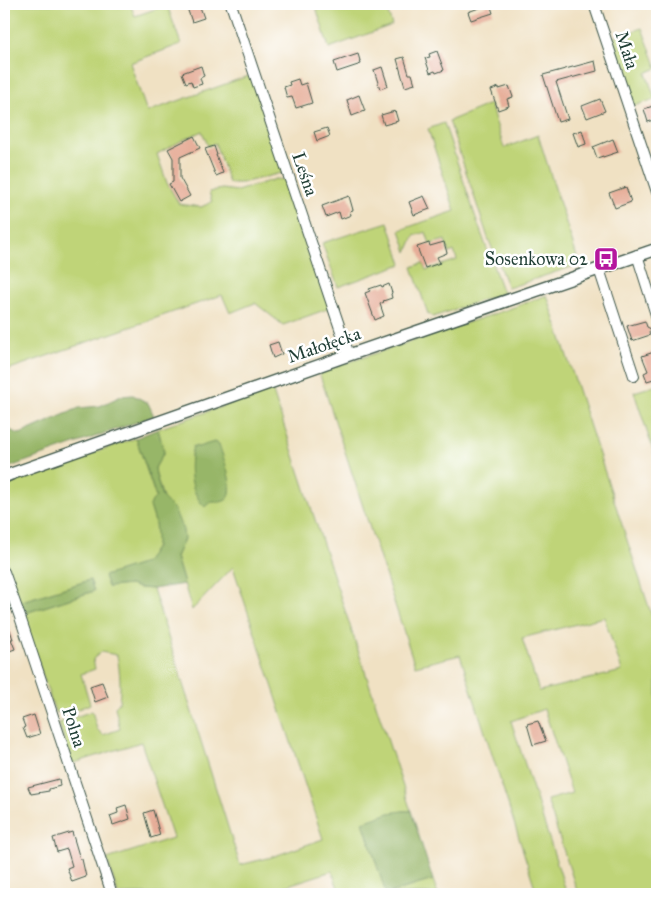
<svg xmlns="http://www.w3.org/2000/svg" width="661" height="898" font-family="'IM FELL Great Primer',serif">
<rect width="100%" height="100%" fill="#fff"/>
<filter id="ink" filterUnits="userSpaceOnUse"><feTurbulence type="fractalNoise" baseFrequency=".02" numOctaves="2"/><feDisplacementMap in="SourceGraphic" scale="10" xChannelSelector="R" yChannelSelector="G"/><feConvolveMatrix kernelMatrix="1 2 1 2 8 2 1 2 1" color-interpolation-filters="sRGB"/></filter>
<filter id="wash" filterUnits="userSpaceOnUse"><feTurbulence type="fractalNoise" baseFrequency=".0096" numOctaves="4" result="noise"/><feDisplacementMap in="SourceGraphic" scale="20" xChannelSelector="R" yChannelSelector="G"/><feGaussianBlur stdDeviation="1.12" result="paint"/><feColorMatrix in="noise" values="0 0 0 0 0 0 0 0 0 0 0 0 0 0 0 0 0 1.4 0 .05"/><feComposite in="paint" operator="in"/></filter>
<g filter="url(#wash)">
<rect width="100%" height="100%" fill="#f0e1c3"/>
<g fill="#bfd478" stroke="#6f8856" fill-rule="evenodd">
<polygon points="4,4 130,4 135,16 167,5 181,44 130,63 147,112 248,76 251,77 285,172 242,183 229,183 215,143 208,146 202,131 183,140 157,154 167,183 179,204 201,207 212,202 209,192 222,189 237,191 276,179 287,180 330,308 283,325 255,303 230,313 222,295 4,371"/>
<polygon points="315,4 385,4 392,25 329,48"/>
<polygon points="642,28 657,68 646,73 655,99 634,106 612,38"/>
<polygon points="490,104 504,148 538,135 577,257 577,265 508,288 488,238 449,121"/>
<polygon points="444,123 478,224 503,293 433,317 428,314 412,267 423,263 426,270 457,260 454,251 449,253 445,240 430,244 426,232 414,236 407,252 400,230 455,211 428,129"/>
<polygon points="388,222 402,264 338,287 322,243"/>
<path d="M 547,295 L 657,632 L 657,894 L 578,894 L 547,800 L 572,793 L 544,709 L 511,721 L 567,894 L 537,894 L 460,655 L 415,666 L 319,372 L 506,310 ZM 604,617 L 622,671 L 539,691 L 522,638 Z"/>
<polygon points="657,385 657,462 634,392"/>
<path d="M 272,389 L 411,811 L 402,811 L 386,894 L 433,880 L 438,894 L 340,894 L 332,871 L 282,887 L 284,894 L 118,894 L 107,859 L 173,838 L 141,742 L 71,764 L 59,723 L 92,711 L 97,729 L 103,735 L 120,729 L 115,707 L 119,703 C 121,686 120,672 117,655 L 101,652 L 93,659 L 95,669 L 81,674 L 90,704 C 76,710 70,713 55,712 L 22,614 L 94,591 L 90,580 L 19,602 L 4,553 L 4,483 L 136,438 L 156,498 L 150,506 C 154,518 159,533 156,546 C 154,552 149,558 146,563 L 105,576 L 108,587 L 130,585 L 140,588 L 153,589 L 240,865 L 272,857 L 323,839 L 233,567 L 192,610 L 176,557 L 179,550 L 156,475 L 155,468 L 164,452 L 158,429 ZM 194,446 L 198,447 L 220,502 L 212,501 L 206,505 L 191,470 L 191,455 Z"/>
</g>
<g fill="#97b668" stroke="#5b7a4e">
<path d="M 133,395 L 148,403 L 154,416 L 4,469 L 4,421 C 7,429 12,432 20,434 L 79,408 L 100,406 L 121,396 Z"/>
<polygon points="158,429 164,452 155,468 156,475 162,497 174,509 183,530 184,539 176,557 184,584 153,589 140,588 130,585 108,587 104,576 145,563 156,547 156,536 155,522 150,506 152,501 156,497 136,438"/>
<path d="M 214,442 L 219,444 C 222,455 238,493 226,500 C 218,505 212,498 205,507 C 189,492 188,466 193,446 L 198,447 Z"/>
<polygon points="90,580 94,591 22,614 19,602"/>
<polygon points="402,811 411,811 433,880 386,894 363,822 389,813"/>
</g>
<g id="blocks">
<g fill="#e6ad98">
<polygon points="191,4 199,4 204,18 192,22 186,5"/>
<polygon points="490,4 493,13 471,20 468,12"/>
<polygon points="437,51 444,70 436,73 435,71 430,73 425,58 430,57 429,54"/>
<polygon points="358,54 361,64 337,72 334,62"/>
<polygon points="404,57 409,74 412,74 415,84 405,87 397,59"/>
<polygon points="595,61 597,71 556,82 568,119 558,122 543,75"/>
<polygon points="201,66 204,76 200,78 202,84 193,87 191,81 186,83 182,73"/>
<polygon points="382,67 388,86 380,89 374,70"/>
<polygon points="298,79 300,85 306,83 312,103 296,108 292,97 287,98 284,87 290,85 289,82"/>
<polygon points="509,86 513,97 507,99 509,106 498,110 491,90 499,87 499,89"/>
<polygon points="359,95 365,111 352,116 347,100"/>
<polygon points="600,99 605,111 587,118 582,106"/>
<polygon points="656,105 657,110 657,119 648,122 644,109"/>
<polygon points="395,111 398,121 384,125 381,115"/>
<polygon points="327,128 330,136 317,141 314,132"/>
<polygon points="582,130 586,144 578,147 573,133"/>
<polygon points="194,136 200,148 180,157 180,178 190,196 179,202 169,184 173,182 173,158 168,149"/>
<polygon points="613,139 618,152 603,157 603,156 597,158 593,147"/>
<polygon points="214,146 217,155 216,155 223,173 216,176 205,149"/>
<polygon points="626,187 631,202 615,208 609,193"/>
<polygon points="349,196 353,210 350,211 351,215 341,219 339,212 326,217 322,206"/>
<polygon points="424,196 430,209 414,215 409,202"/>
<polygon points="444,242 447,253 437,257 440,263 425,268 417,247 429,243 430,246"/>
<polygon points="389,284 392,293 391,294 392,298 383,301 384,302 380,304 384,316 375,320 365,293 370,291 369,289 381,285 382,287"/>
<polygon points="645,321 647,327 651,329 649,333 650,335 632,341 627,326"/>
<polygon points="278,342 282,354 273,358 269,345"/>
<polygon points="657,351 657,378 647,381 644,373 648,371 642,356"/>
<polygon points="4,616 5,616 13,639 11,639 15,649 4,653"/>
<polygon points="102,682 108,697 95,702 90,686"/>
<polygon points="34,715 40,734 27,738 23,728 25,727 22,719"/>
<polygon points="538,721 546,741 533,745 527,724"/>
<polygon points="59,779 60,786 49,789 49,791 31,794 28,787"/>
<polygon points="126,805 130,819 113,825 110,816 118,813 117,808"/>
<polygon points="153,810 160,835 151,838 144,813"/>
<polygon points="72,832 80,859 82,859 86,877 72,882 67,868 72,866 67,849 57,852 53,838"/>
</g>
</g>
</g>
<g filter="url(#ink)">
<use href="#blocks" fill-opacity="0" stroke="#3e5649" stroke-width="1"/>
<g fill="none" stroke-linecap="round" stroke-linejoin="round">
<defs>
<g id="minor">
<polyline points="231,4 349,355"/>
<polyline points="594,4 657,192"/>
<polyline points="637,255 657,318"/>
<polyline points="599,269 634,376"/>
<polyline points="4,572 20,617 112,894"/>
</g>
<polyline id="tertiary" points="4,477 11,474 349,355 657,249"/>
</defs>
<use href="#minor" stroke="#3e5649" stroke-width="12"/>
<use href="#tertiary" stroke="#3e5649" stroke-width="14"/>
<use href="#minor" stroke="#fff" stroke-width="10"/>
<use href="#tertiary" stroke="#fff" stroke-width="11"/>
</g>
</g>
<defs>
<symbol id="bus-square" viewBox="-11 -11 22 22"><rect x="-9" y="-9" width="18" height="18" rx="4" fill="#b5179e" stroke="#fff"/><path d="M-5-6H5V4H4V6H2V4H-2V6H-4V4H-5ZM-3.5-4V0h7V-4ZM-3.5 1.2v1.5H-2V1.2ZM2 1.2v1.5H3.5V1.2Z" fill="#fff"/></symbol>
</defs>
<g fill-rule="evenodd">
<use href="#bus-square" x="592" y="245" width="28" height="28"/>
</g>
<g text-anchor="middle" stroke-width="5" stroke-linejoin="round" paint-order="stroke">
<g font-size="18" fill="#1f3d34" stroke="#fff">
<text transform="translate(627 50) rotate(72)" y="6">Mała</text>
<text transform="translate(305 174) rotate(71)" y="6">Leśna</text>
<text transform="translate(324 345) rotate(-19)" y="6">Małołęcka</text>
<text transform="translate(74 727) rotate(72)" y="6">Polna</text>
</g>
<g font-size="18" fill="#1f3d34" stroke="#fff" text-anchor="end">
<text x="588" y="265">Sosenkowa 02</text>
</g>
</g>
<rect width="661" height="898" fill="none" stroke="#fff" stroke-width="20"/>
</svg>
